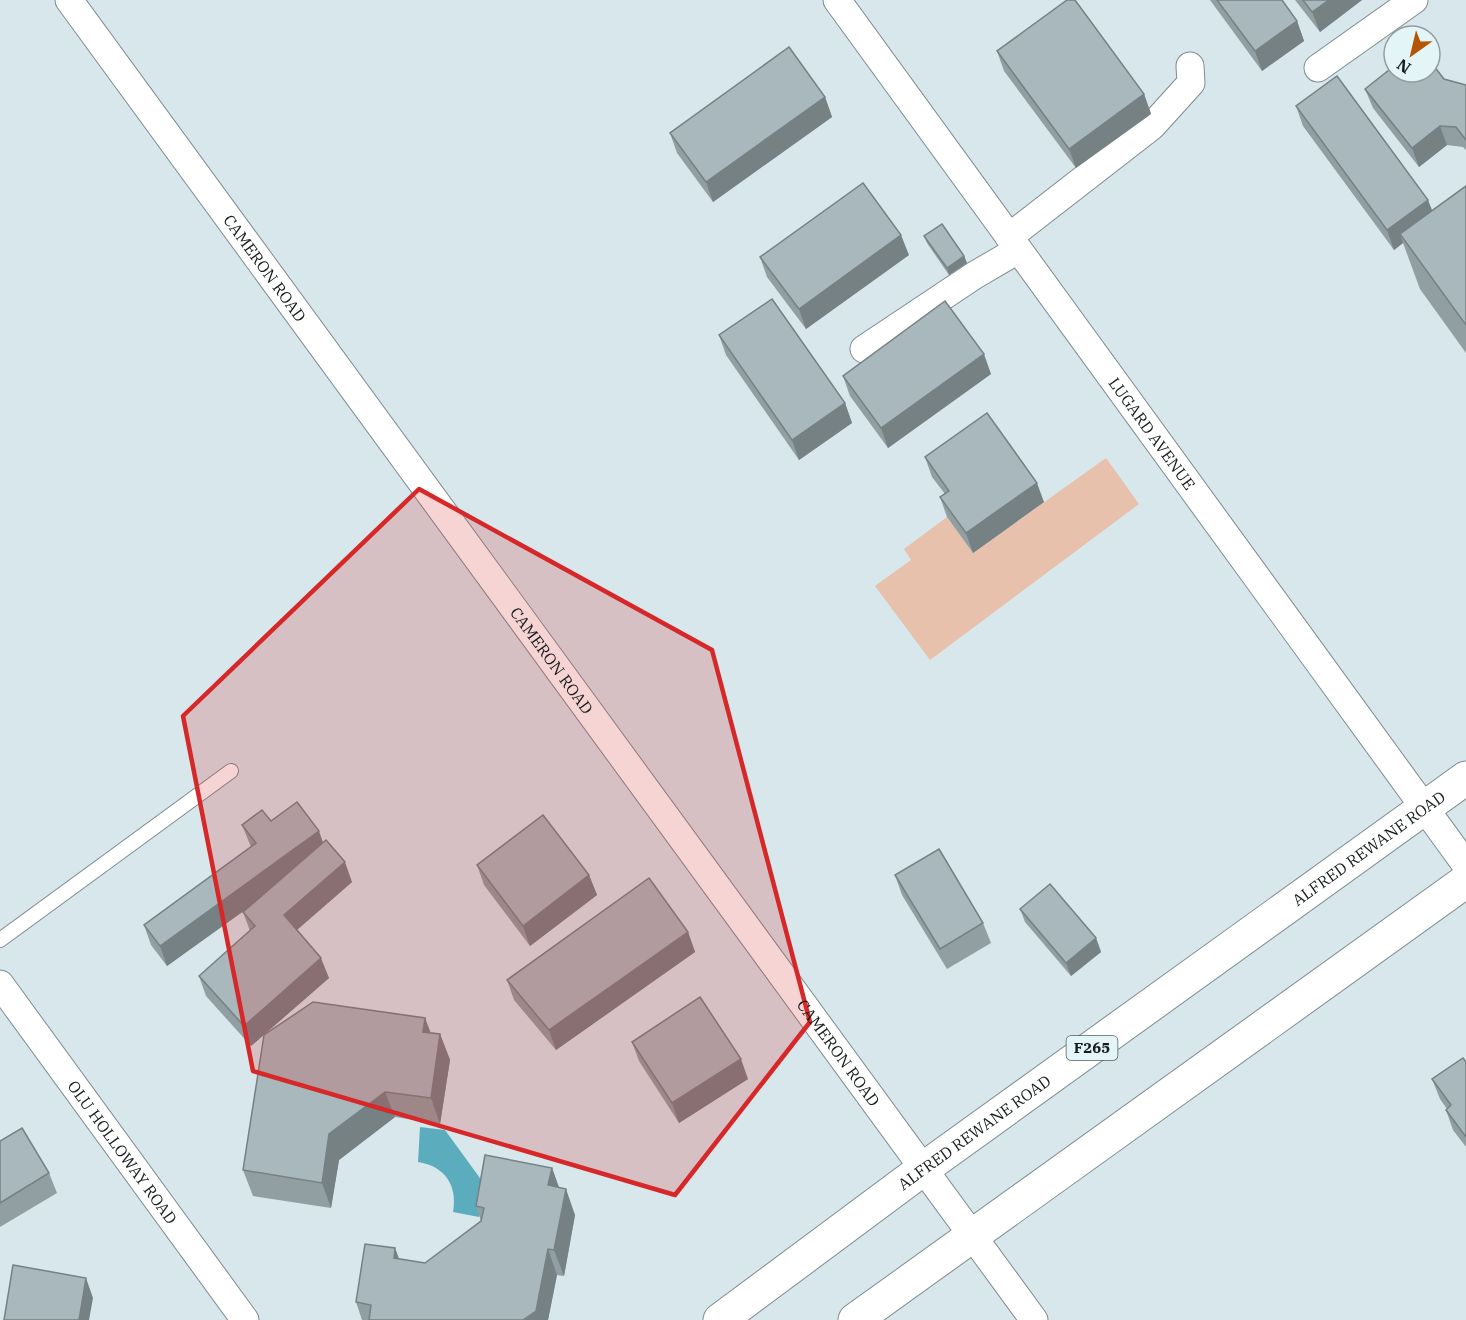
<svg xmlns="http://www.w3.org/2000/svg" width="1466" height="1320" font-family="'IBM Plex Serif',serif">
<rect width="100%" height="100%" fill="#d7e7eb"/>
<polygon fill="#e7c1ac" points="1106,458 1139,504 930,660 875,586 911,560 904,549 947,517 973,553"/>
<path fill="#5badbe" d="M 420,1127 L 445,1130 L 485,1185 L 479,1217 L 453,1212 C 458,1186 445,1166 418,1162 Z"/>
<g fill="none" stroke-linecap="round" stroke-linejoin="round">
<defs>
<polyline id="service" points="0,940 231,771"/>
<g id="minor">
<path id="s1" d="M 69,0 L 1034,1320"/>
<path id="s2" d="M 837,0 L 1466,865"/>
<polyline points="1318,68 1414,0"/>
<polyline points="1009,237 1152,126 1191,83 1190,66"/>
<polyline points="864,349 975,275 1018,250"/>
<path id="s3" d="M 0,984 L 245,1320"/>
</g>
<g id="primary">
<path id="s4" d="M 720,1320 L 923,1169 L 1466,778"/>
<polyline points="855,1320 1466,881"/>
</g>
</defs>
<use href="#service" stroke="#7d8c90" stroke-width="16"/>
<use href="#minor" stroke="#7d8c90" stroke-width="29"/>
<use href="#primary" stroke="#7d8c90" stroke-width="35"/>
<use href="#service" stroke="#fff" stroke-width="14"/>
<use href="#minor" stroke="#fff" stroke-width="27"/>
<use href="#primary" stroke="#fff" stroke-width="33"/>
</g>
<g fill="#919ea2">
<polygon points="1210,0 1282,0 1297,21 1304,41 1262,71"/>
<polygon points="1295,0 1362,0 1320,32"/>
<polygon points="997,51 1144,94 1151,114 1076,168 1004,71"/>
<polygon points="1444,79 1466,85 1466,150 1463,147 1447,145 1419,167 1373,108 1365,89"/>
<polygon points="825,97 832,117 713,202 677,153 670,133"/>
<polygon points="1296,106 1432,211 1466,187 1466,353 1420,289 1403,243 1394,250 1303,126"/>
<polygon points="924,236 964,256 967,263 949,275 927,243"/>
<polygon points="909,255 806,329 767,277 760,257"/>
<polygon points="719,335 845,403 852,423 799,460 726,355"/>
<polygon points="991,374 888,448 850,396 843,376"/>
<polygon points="925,457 1044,502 973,553 947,517 940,497 945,494 932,477"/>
<polygon points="271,821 323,842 352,882 297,930 329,978 251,1046 206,996 199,976 250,931 243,912 251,906 167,966 151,945 144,925 251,847 242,825"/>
<polygon points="477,865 589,875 597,895 530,946 484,885"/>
<polygon points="895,875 983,923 991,943 947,969 902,895"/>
<polygon points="1020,909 1096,938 1101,952 1071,976 1025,922"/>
<polygon points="688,932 695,952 556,1050 514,1000 507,980"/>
<polygon points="425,1018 431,1033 440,1034 450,1060 440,1124 395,1117 339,1160 331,1208 253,1196 243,1170"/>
<polygon points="632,1042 748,1079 679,1123 639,1061"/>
<polygon points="1466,1062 1466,1147 1453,1130 1446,1110 1447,1109 1440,1099 1432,1079"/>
<polygon points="0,1141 49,1173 57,1193 0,1227"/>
<polygon points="552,1168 559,1188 575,1215 564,1276 557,1275 548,1320 362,1320 356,1302 399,1259 425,1263 481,1221 476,1206"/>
</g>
<g fill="#768184">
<polygon points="1329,0 1362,0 1320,32 1312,12"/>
<polygon points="1297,21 1304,41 1262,71 1255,51"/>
<polygon points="1144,94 1151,114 1076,168 1069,149"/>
<polygon points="825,97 832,117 713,202 706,182"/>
<polygon points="1440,126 1447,145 1419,167 1412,148"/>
<polygon points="1428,200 1436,220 1400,234 1403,243 1394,250 1387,230"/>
<polygon points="901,235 909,255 806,329 799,309"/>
<polygon points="964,256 967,263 949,275 947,268"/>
<polygon points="984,354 991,374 888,448 881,428"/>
<polygon points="845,403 852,423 799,460 792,440"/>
<polygon points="1037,483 1044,502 973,553 966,533"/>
<polygon points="319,831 326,851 167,966 160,946"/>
<polygon points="345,862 352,882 291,935 284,915"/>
<polygon points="589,875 597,895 530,946 523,926"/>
<polygon points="688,932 695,952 556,1050 549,1030"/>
<polygon points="1096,938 1101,952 1071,976 1066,963"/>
<polygon points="321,958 329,978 251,1046 244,1026"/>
<polygon points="425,1018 434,1044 423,1032"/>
<polygon points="440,1034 450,1060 440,1124 431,1098"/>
<polygon points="741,1059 748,1079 679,1123 672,1103"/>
<polygon points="385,1092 395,1117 339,1160 331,1208 322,1183 329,1134"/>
<polygon points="552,1168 561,1193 548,1185"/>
<polygon points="566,1189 575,1215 564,1276 554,1250"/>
<polygon points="395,1248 405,1274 394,1258"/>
<polygon points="548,1249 557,1275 548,1320 523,1320"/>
<polygon points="86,1278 93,1298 89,1320 79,1320"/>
</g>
<g fill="#a9b8bc" stroke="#768184" stroke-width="1.5">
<polygon points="1067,0 1075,0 1144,94 1069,149 997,51"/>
<polygon points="1217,0 1282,0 1297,21 1255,51"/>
<polygon points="1303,0 1329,0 1312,12"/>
<polygon points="789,47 825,97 706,182 670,133"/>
<polygon points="1430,61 1444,79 1466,85 1466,140 1456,127 1440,126 1412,148 1365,89 1394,66 1394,72 1430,72"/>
<polygon points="1337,76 1428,200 1387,230 1296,106"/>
<polygon points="863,183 901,235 799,309 760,257"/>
<polygon points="1466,186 1466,325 1400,234"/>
<polygon points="942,224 964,256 947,268 924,236"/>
<polygon points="772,299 845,403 792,440 719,335"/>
<polygon points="945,301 984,354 881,428 843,376"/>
<polygon points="987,413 1037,483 966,533 940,497 949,491 925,457"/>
<polygon points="297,802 319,831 160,946 144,925 256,843 242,825 262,810 271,821"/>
<polygon points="543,815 589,875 523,926 477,865"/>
<polygon points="326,840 345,862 284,915 321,958 244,1026 199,976 255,926 243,912"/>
<polygon points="939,849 983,923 940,949 895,875"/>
<polygon points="649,878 688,932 549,1030 507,980"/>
<polygon points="1050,884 1096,938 1066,963 1020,909"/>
<polygon points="700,997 741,1059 672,1103 632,1042"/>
<polygon points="313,1002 425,1018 423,1032 440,1034 431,1098 385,1092 329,1134 322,1183 243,1170 264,1035"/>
<polygon points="1463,1058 1466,1062 1466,1137 1446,1110 1451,1105 1432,1079"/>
<polygon points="22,1128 49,1173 0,1203 0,1141"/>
<polygon points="485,1155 552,1168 548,1185 566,1189 554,1250 548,1249 536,1311 523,1320 369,1320 371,1305 356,1302 365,1244 395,1248 394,1258 425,1263 481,1221 484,1208 476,1206"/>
<polygon points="13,1265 86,1278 79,1320 4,1320"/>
</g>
<path fill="#d62828" fill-opacity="0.2" stroke="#d62828" stroke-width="4.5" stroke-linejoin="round" d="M 419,489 L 712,650 L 810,1022 L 675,1195 L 253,1071 L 183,716 Z"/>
<g text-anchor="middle" stroke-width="5" stroke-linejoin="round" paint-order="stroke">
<rect fill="#e4f5f8" stroke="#545d5f" stroke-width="1.5" x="1066.5" y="1036" width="51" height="24" rx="4.5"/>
<g font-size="15" font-weight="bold" fill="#161c1d">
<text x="1092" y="1053">F265</text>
</g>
<g font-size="16" fill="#161c1d" stroke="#e4f5f8">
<text dy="6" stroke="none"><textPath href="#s1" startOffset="332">CAMERON ROAD</textPath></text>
<text dy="6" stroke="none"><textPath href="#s2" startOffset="536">LUGARD AVENUE</textPath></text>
<text dy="6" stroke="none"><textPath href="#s1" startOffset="818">CAMERON ROAD</textPath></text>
<text dy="6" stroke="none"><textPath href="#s4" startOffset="802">ALFRED REWANE ROAD</textPath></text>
<text dy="6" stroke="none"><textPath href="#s1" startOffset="1304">CAMERON ROAD</textPath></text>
<text dy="6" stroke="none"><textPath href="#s4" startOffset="316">ALFRED REWANE ROAD</textPath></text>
<text dy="6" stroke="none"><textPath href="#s3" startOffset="208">OLU HOLLOWAY ROAD</textPath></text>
</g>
</g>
<g transform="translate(1412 54) rotate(214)"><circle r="28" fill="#e4f5f8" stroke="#929ea0" stroke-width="1.5"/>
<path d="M0-4.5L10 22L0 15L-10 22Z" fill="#b45506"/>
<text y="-9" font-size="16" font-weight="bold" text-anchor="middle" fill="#161c1d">N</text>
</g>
</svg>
